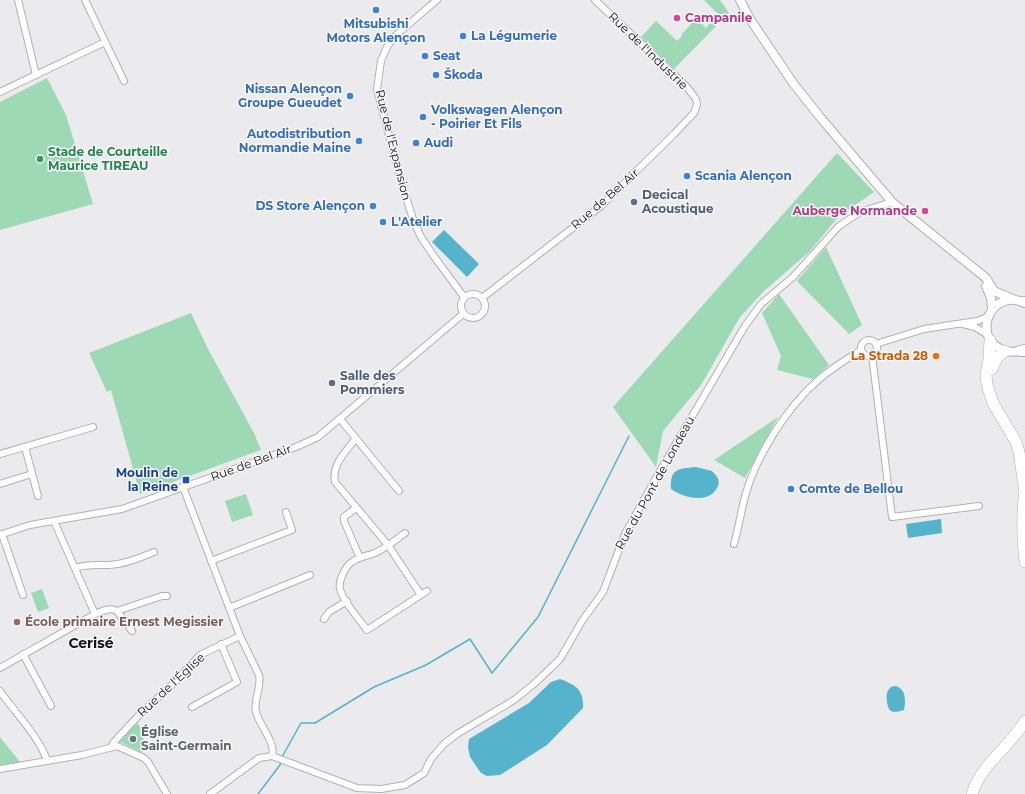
<svg xmlns="http://www.w3.org/2000/svg" width="1025" height="794" font-family="Montserrat,sans-serif">
<rect width="100%" height="100%" fill="#ebebed"/>
<g fill="#9dd9b4">
<polygon points="704,0 720,0 729,13 674,69 641,37 656,21 677,41 682,36 681,35 691,24 689,22 694,16 706,28 718,14"/>
<polygon points="47,78 66,115 93,204 0,230 0,102"/>
<polygon points="837,153 874,192 839,216 809,252 764,291 740,317 701,385 663,431 656,467 613,407"/>
<polygon points="826,247 862,325 849,334 797,281"/>
<polygon points="779,294 829,365 813,379 777,370 781,356 762,313"/>
<polygon points="191,313 207,347 254,433 261,450 140,494 111,390 107,392 89,353"/>
<polygon points="778,417 745,478 714,460"/>
<polygon points="246,494 253,515 232,522 225,501"/>
<polygon points="42,589 49,608 38,612 31,593"/>
<path d="M 137,723 C 144,729 144,742 144,751 L 141,752 L 120,742 L 119,740 L 135,724 Z"/>
<polygon points="0,737 20,762 0,766"/>
</g>
<g fill="#55b3cb">
<polygon points="444,230 479,264 467,277 432,242"/>
<path d="M 696,467 L 712,471 C 714,473 717,476 718,479 C 719,482 719,485 717,488 C 709,504 683,498 671,489 C 670,468 678,469 696,467 Z"/>
<polygon points="941,519 942,533 908,538 906,524"/>
<path d="M 560,679 C 576,685 584,690 583,708 L 547,745 L 500,775 L 487,776 L 481,773 L 470,757 L 468,747 L 469,739 L 529,703 L 551,682 Z"/>
<path d="M 895,686 C 906,688 906,701 904,710 C 900,711 894,713 891,711 C 887,709 886,697 887,693 C 888,690 889,689 891,687 Z"/>
</g>
<g fill="none" stroke-linecap="round" stroke-linejoin="round">
<g stroke="#55b3cb" stroke-width="1.5">
<polyline points="282,757 301,723 315,723 374,687 426,665 470,639 492,673 538,617 629,436"/>
<polyline points="258,794 280,765 281,761"/>
</g>
<defs>
<g id="minor">
<polyline points="18,0 36,75"/>
<polyline points="85,0 124,81"/>
<polyline points="437,0 395,36 387,47 381,61 377,89 402,185 414,222 421,237 433,255 464,297"/>
<polyline points="0,92 105,42"/>
<circle cx="473" cy="306" r="12"/>
<polyline points="482,298 601,206 674,134 694,113 697,104 696,99 686,86 595,0"/>
<polyline points="963,324 975,327 988,335"/>
<circle cx="869" cy="348" r="8"/>
<polyline points="876,344 924,329 977,321 985,318 989,314"/>
<polyline points="872,355 892,517 979,506"/>
<polyline points="340,419 399,491"/>
<path d="M 355,439 C 346,452 331,465 335,482 L 388,545 L 421,595"/>
<polyline points="25,447 38,496"/>
<polyline points="0,454 93,427"/>
<polyline points="0,484 32,474"/>
<path d="M 183,487 L 240,636 L 259,675 C 262,688 253,699 256,712 C 260,727 276,742 272,756"/>
<polyline points="356,508 344,517 344,521 360,558"/>
<polyline points="54,521 95,614"/>
<path d="M 405,533 C 396,540 386,548 375,553 C 367,556 358,557 352,562 C 345,566 338,582 340,589 C 344,603 359,619 367,630 L 427,591"/>
<polyline points="2,534 23,595"/>
<polyline points="0,535 30,525 122,509 296,447 318,437 463,314"/>
<path d="M 734,544 C 739,527 741,510 746,493 C 757,455 786,409 816,382 C 829,370 845,360 861,350"/>
<polyline points="211,561 292,530 286,512"/>
<path d="M 75,568 C 86,564 97,565 109,565 C 125,564 139,558 154,552"/>
<polyline points="229,608 310,575"/>
<polyline points="117,611 162,596 167,596"/>
<polyline points="324,619 329,612 347,601"/>
<polyline points="23,654 51,706"/>
<path d="M 0,668 L 95,614 C 102,611 110,607 117,611 L 132,631"/>
<path d="M 0,691 C 16,714 37,734 47,760"/>
<polyline points="192,707 237,682 221,644"/>
<polyline points="112,746 113,743 141,713 173,684 200,655 240,636"/>
<polyline points="0,769 82,755 117,746 144,758 148,762 167,794"/>
<polyline points="210,794 259,758 272,756 357,788 381,789 405,785 424,773 431,759 444,744 457,734 514,700 534,684 560,659 582,621 603,592 625,534 660,471 745,326 761,304 793,277 839,226 860,212 892,202"/>
</g>
<g id="secondary">
<polyline points="740,0 750,19 793,83 820,117 892,202 986,278 994,291 1013,299"/>
<polyline points="986,286 991,298 992,309"/>
<path d="M 1024,349 C 1017,352 1010,353 1003,350 C 970,337 991,287 1025,303"/>
</g>
<g id="trunk">
<polyline points="1024,302 1025,302"/>
<polyline points="1020,351 1025,351"/>
</g>
<g id="motorway">
<polyline points="990,340 989,359 986,375 987,385 993,403 1016,442 1019,452 1025,492"/>
<polyline points="992,369 997,358 1005,351"/>
<path d="M 1025,490 C 1022,514 1022,537 1025,562"/>
<path d="M 972,794 C 981,764 1010,747 1025,721"/>
</g>
</defs>
<use href="#minor" stroke="#b1b1b3" stroke-width="8"/>
<use href="#secondary" stroke="#b1b1b3" stroke-width="10"/>
<use href="#trunk" stroke="#b1b1b3" stroke-width="12"/>
<use href="#motorway" stroke="#b1b1b3" stroke-width="12"/>
<use href="#minor" stroke="#fff" stroke-width="6"/>
<use href="#secondary" stroke="#fff" stroke-width="8"/>
<use href="#trunk" stroke="#fff" stroke-width="10"/>
<use href="#motorway" stroke="#fff" stroke-width="11"/>
</g>
<g fill="#3f7fe0" stroke="#f8f8fa" stroke-width="1.5">
<circle cx="376" cy="10" r="4"/>
<circle cx="463" cy="36" r="4"/>
<circle cx="425" cy="56" r="4"/>
<circle cx="436" cy="75" r="4"/>
<circle cx="350" cy="96" r="4"/>
<circle cx="423" cy="117" r="4"/>
<circle cx="359" cy="141" r="4"/>
<circle cx="416" cy="143" r="4"/>
<circle cx="687" cy="176" r="4"/>
<circle cx="373" cy="206" r="4"/>
<circle cx="383" cy="222" r="4"/>
<circle cx="791" cy="489" r="4"/>
</g>
<g fill="#d1479c" stroke="#f8f8fa" stroke-width="1.5">
<circle cx="677" cy="18" r="4"/>
<circle cx="925" cy="211" r="4"/>
</g>
<circle fill="#2e9e5b" stroke="#f8f8fa" stroke-width="1.5" cx="40" cy="159" r="4"/>
<g fill="#5c6f8a" stroke="#f8f8fa" stroke-width="1.5">
<circle cx="634" cy="202" r="4"/>
<circle cx="332" cy="383" r="4"/>
</g>
<circle fill="#e8710a" stroke="#f8f8fa" stroke-width="1.5" cx="936" cy="356" r="4"/>
<rect fill="#1a4fb4" stroke="#f8f8fa" stroke-width="1.5" x="182" y="476" width="8" height="8" rx="2"/>
<circle fill="#8d6e63" stroke="#f8f8fa" stroke-width="1.5" cx="17" cy="622" r="4"/>
<circle fill="#6b7280" stroke="#f8f8fa" stroke-width="1.5" cx="133" cy="739" r="4"/>
<g text-anchor="middle" stroke-width="3" stroke-linejoin="round" paint-order="stroke">
<g font-size="12" font-weight="bold" fill="#b23c85" stroke="#f8f8fa" text-anchor="start">
<text x="685" y="22">Campanile</text>
<text x="917" y="215" text-anchor="end">Auberge Normande</text>
</g>
<g font-size="12" font-weight="bold" fill="#366cbe" stroke="#f8f8fa" text-anchor="start">
<text x="376" y="28" text-anchor="middle">Mitsubishi<tspan x="376" dy="14">Motors Alençon</tspan></text>
<text x="471" y="40">La Légumerie</text>
<text x="433" y="60">Seat</text>
<text x="444" y="79">Škoda</text>
<text x="342" y="93" text-anchor="end">Nissan Alençon<tspan x="342" dy="14">Groupe Gueudet</tspan></text>
<text x="431" y="114">Volkswagen Alençon<tspan x="431" dy="14">- Poirier Et Fils</tspan></text>
<text x="351" y="138" text-anchor="end">Autodistribution<tspan x="351" dy="14">Normandie Maine</tspan></text>
<text x="424" y="147">Audi</text>
<text x="695" y="180">Scania Alençon</text>
<text x="365" y="210" text-anchor="end">DS Store Alençon</text>
<text x="391" y="226">L'Atelier</text>
<text x="799" y="493">Comte de Bellou</text>
</g>
<g font-size="12" fill="#141414" stroke="#f8f8fa">
<text transform="translate(648 51) rotate(44)" y="4">Rue de l'Industrie</text>
<text transform="translate(393 145) rotate(76)" y="4">Rue de l'Expansion</text>
<text transform="translate(605 199) rotate(-41)" y="4">Rue de Bel Air</text>
<text transform="translate(251 463) rotate(-20)" y="4">Rue de Bel Air</text>
<text transform="translate(655 483) rotate(-61)" y="4">Rue du Pont de Londeau</text>
<text transform="translate(171 685) rotate(-43)" y="4">Rue de l'Église</text>
</g>
<g font-size="12" font-weight="bold" fill="#27864d" stroke="#f8f8fa" text-anchor="start">
<text x="48" y="156">Stade de Courteille<tspan x="48" dy="14">Maurice TIREAU</tspan></text>
</g>
<g font-size="12" font-weight="bold" fill="#4e5e75" stroke="#f8f8fa" text-anchor="start">
<text x="642" y="199">Decical<tspan x="642" dy="14">Acoustique</tspan></text>
<text x="340" y="380">Salle des<tspan x="340" dy="14">Pommiers</tspan></text>
</g>
<g font-size="12" font-weight="bold" fill="#c56008" stroke="#f8f8fa" text-anchor="end">
<text x="928" y="360">La Strada 28</text>
</g>
<g font-size="12" font-weight="bold" fill="#164399" stroke="#f8f8fa" text-anchor="end">
<text x="178" y="477">Moulin de<tspan x="178" dy="14">la Reine</tspan></text>
</g>
<g font-size="12" font-weight="bold" fill="#785e54" stroke="#f8f8fa" text-anchor="start">
<text x="25" y="626">École primaire Ernest Megissier</text>
</g>
<g font-size="12" font-weight="bold" fill="#5b616d" stroke="#f8f8fa" text-anchor="start">
<text x="141" y="736">Église<tspan x="141" dy="14">Saint-Germain</tspan></text>
</g>
<g font-size="14" font-weight="bold" fill="#141414" stroke="#f8f8fa">
<text x="91" y="648">Cerisé</text>
</g>
</g>
</svg>
